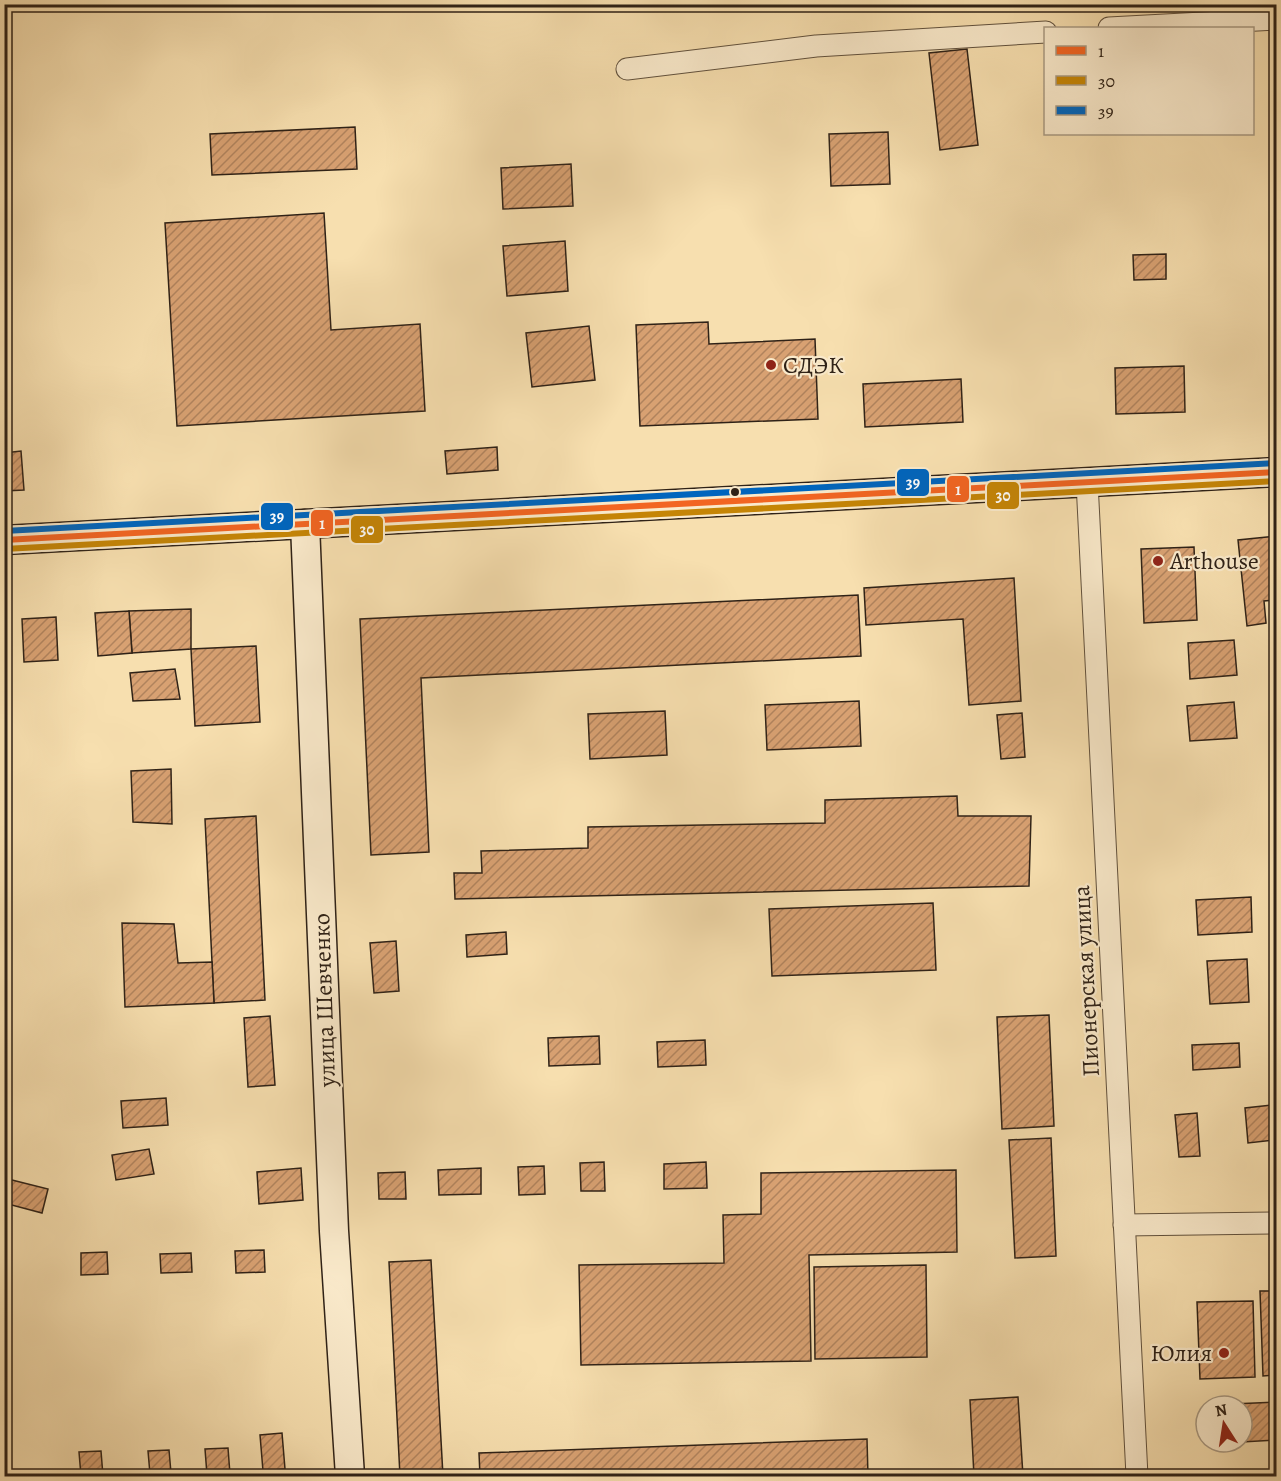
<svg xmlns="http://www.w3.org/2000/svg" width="1281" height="1481" font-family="Alegreya,serif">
<defs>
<pattern id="building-hatch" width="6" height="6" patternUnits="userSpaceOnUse" patternTransform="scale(1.5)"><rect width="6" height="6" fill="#d8a172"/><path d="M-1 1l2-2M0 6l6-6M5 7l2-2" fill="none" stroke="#b0835d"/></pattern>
</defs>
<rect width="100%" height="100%" fill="#f7dfaf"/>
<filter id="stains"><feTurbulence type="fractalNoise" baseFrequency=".00333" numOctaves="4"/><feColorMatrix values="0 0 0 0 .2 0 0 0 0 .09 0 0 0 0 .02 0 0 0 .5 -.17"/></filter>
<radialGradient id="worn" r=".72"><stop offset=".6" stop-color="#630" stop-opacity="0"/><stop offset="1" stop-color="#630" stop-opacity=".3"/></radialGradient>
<g fill="url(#building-hatch)" stroke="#2f2217" stroke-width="1.5">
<polygon points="967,49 978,145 940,150 929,53"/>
<polygon points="355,127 357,169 212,175 210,134"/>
<polygon points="888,132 890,184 831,186 829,134"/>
<polygon points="571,164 573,206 503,209 501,168"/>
<polygon points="324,213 331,330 420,324 425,411 177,426 165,223"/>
<polygon points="565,241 568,291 507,296 503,246"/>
<polygon points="1166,254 1166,279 1134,280 1133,255"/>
<polygon points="708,322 709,344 815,339 818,419 640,426 636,325"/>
<polygon points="589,326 595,380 532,387 526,333"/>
<polygon points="1184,366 1185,412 1116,414 1115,368"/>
<polygon points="961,379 963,422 865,427 863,384"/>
<polygon points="497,447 498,470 447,474 445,451"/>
<polygon points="21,451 24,490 4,491 4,453"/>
<polygon points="1276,536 1276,600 1264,601 1266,623 1247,626 1238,540"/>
<polygon points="1194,547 1197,620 1144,623 1141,549"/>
<polygon points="1014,578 1021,701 969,705 963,619 866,625 864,588"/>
<polygon points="858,595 861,656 421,678 429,852 371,855 360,619"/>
<polygon points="191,609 191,649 132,653 129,611"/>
<polygon points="129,611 132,653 98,656 95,613"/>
<polygon points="56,617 58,660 24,662 22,619"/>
<polygon points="1234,640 1237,675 1190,679 1188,643"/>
<polygon points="256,646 260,722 195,726 191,649"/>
<polygon points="175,669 180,699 133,701 130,673"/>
<polygon points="859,701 861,746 767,750 765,705"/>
<polygon points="1234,702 1237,738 1190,741 1187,706"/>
<polygon points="665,711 667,755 590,759 588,714"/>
<polygon points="1022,713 1025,757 1001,759 997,715"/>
<polygon points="171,769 172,824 133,822 131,771"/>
<polygon points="957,796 958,816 1031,816 1029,886 455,899 454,873 482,873 481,851 588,848 588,827 825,823 825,800"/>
<polygon points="256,816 265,1000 214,1003 205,819"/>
<polygon points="1251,897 1252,932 1198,935 1196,900"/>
<polygon points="933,903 936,970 772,976 769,909"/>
<polygon points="122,923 174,924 178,963 212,962 214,1003 125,1007"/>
<polygon points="506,932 507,954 467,957 466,935"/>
<polygon points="396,941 399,991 374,993 370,943"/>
<polygon points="1247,959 1249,1002 1210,1004 1207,961"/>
<polygon points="1049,1015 1054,1126 1002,1129 997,1017"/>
<polygon points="270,1016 275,1085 248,1087 244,1018"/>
<polygon points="599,1036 600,1064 549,1066 548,1038"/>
<polygon points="705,1040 706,1065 658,1067 657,1042"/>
<polygon points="1239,1043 1240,1067 1193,1070 1192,1045"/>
<polygon points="166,1098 168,1125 123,1128 121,1101"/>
<polygon points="1272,1105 1275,1140 1248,1143 1245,1108"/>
<polygon points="1197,1113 1200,1156 1179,1157 1175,1115"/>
<polygon points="1051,1138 1056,1256 1015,1258 1009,1140"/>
<polygon points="149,1149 154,1174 116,1180 112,1155"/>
<polygon points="604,1162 605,1191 581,1191 580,1163"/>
<polygon points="706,1162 707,1188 664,1189 664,1164"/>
<polygon points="544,1166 545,1194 519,1195 518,1167"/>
<polygon points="301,1168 303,1200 259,1204 257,1172"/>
<polygon points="481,1168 481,1194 439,1195 438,1170"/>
<polygon points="956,1170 957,1252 809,1255 811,1361 581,1365 579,1265 724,1263 723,1215 761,1214 761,1173"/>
<polygon points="405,1172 406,1199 379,1199 378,1173"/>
<polygon points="4,1178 48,1189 42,1213 4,1203"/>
<polygon points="264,1250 265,1272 236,1273 235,1251"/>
<polygon points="107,1252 108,1274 81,1275 81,1253"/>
<polygon points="191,1253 192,1272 161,1273 160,1254"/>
<polygon points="431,1260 443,1476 400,1476 389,1262"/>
<polygon points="926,1265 927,1357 815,1359 814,1267"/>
<polygon points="1260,1291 1276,1291 1276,1375 1263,1376"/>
<polygon points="1253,1301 1255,1377 1200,1379 1197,1302"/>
<polygon points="1018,1397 1023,1476 974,1476 970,1400"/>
<polygon points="1276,1402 1276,1440 1242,1442 1242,1406 1210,1406 1210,1405"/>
<polygon points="282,1433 285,1469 263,1471 260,1435"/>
<polygon points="867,1439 868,1476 480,1476 479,1453"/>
<polygon points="228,1448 230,1474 207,1475 205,1449"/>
<polygon points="169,1450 171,1473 150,1474 148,1451"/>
<polygon points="101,1451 103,1476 81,1476 79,1452"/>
</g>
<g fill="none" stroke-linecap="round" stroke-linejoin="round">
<defs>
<g id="street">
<polyline points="1109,28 1276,19"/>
<polyline points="627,69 816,46 1046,32"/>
<polyline points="1087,482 1137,1476"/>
<polyline points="1124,1225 1276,1223"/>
</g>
<g id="secondary">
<polyline points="305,524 334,1231 350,1476"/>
<polyline points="4,540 1276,472"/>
</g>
</defs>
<use href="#street" stroke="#61513d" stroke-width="23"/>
<use href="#secondary" stroke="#2f2217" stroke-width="31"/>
<use href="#street" stroke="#faeacb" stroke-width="21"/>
<use href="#secondary" stroke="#faeacb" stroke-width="28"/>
<defs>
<polyline id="bus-1" points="4,540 1276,472"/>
<polyline id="bus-2" points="4,549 1276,481"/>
<polyline id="bus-3" points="4,531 1276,463"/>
</defs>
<use href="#bus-1" stroke="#faeacb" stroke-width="10"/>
<use href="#bus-2" stroke="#faeacb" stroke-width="10"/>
<use href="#bus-3" stroke="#faeacb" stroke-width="10"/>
<use href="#bus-1" stroke="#f26522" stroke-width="6"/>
<use href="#bus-2" stroke="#c58506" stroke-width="6"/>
<use href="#bus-3" stroke="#0065bd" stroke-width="6"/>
</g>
<g fill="#8f2418" stroke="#faeacb" stroke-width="2">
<circle cx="771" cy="365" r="6"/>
<circle cx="1158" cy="561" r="6"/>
<circle cx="1224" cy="1353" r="6"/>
</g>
<circle fill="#2f2217" stroke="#faeacb" stroke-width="2" cx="735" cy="492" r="5"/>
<g text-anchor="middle" stroke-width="4.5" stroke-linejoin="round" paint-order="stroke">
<g font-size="24" fill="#2f2217" stroke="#faeacb" text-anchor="start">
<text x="783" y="373">СДЭК</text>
<text x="1170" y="569">Arthouse</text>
<text x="1212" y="1361" text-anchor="end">Юлия</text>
</g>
<g font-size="24" fill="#2f2217" stroke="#faeacb">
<text transform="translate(1086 981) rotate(-93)" y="8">Пионерская улица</text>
<text transform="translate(324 1000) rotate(-92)" y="8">улица Шевченко</text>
</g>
</g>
<g stroke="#faeacb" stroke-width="2">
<rect x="896" y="468" width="34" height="29" rx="6" fill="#0065bd"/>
<rect x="946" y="475" width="24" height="28" rx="6" fill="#f26522"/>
<rect x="986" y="481" width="34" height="29" rx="6" fill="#c58506"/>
<rect x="260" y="502" width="34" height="29" rx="6" fill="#0065bd"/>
<rect x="310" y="509" width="24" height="28" rx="6" fill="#f26522"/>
<rect x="350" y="515" width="34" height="29" rx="6" fill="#c58506"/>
</g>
<g font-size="16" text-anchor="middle" font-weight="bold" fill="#fff">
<text x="913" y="488">39</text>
<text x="958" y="495">1</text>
<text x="1003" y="501">30</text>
<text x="277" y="522">39</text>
<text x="322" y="529">1</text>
<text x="367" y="535">30</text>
</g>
<rect width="1281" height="1481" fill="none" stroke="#f7dfaf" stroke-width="24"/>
<rect x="6" y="6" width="1269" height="1469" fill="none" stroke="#2f2217" stroke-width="3"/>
<rect x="12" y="12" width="1257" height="1457" fill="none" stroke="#2f2217" stroke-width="1.5"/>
<rect x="1044" y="27" width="210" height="108" fill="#faeacb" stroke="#a99a83" stroke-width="1.5"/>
<rect x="1056" y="46" width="30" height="9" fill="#f26522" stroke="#a99a83" stroke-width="1.5"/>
<text x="1098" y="57" font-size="18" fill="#2f2217">1</text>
<rect x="1056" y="76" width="30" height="9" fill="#c58506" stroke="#a99a83" stroke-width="1.5"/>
<text x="1098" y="87" font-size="18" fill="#2f2217">30</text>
<rect x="1056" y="106" width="30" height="9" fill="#0065bd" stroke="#a99a83" stroke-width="1.5"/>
<text x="1098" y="117" font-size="18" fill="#2f2217">39</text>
<g transform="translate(1224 1424) rotate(348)"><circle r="28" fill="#faeacb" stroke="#a99a83" stroke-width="1.5"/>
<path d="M0-4.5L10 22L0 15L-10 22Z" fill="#8f2418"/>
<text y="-9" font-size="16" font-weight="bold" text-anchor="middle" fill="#2f2217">N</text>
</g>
<rect width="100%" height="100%" filter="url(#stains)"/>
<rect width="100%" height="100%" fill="url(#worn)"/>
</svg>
